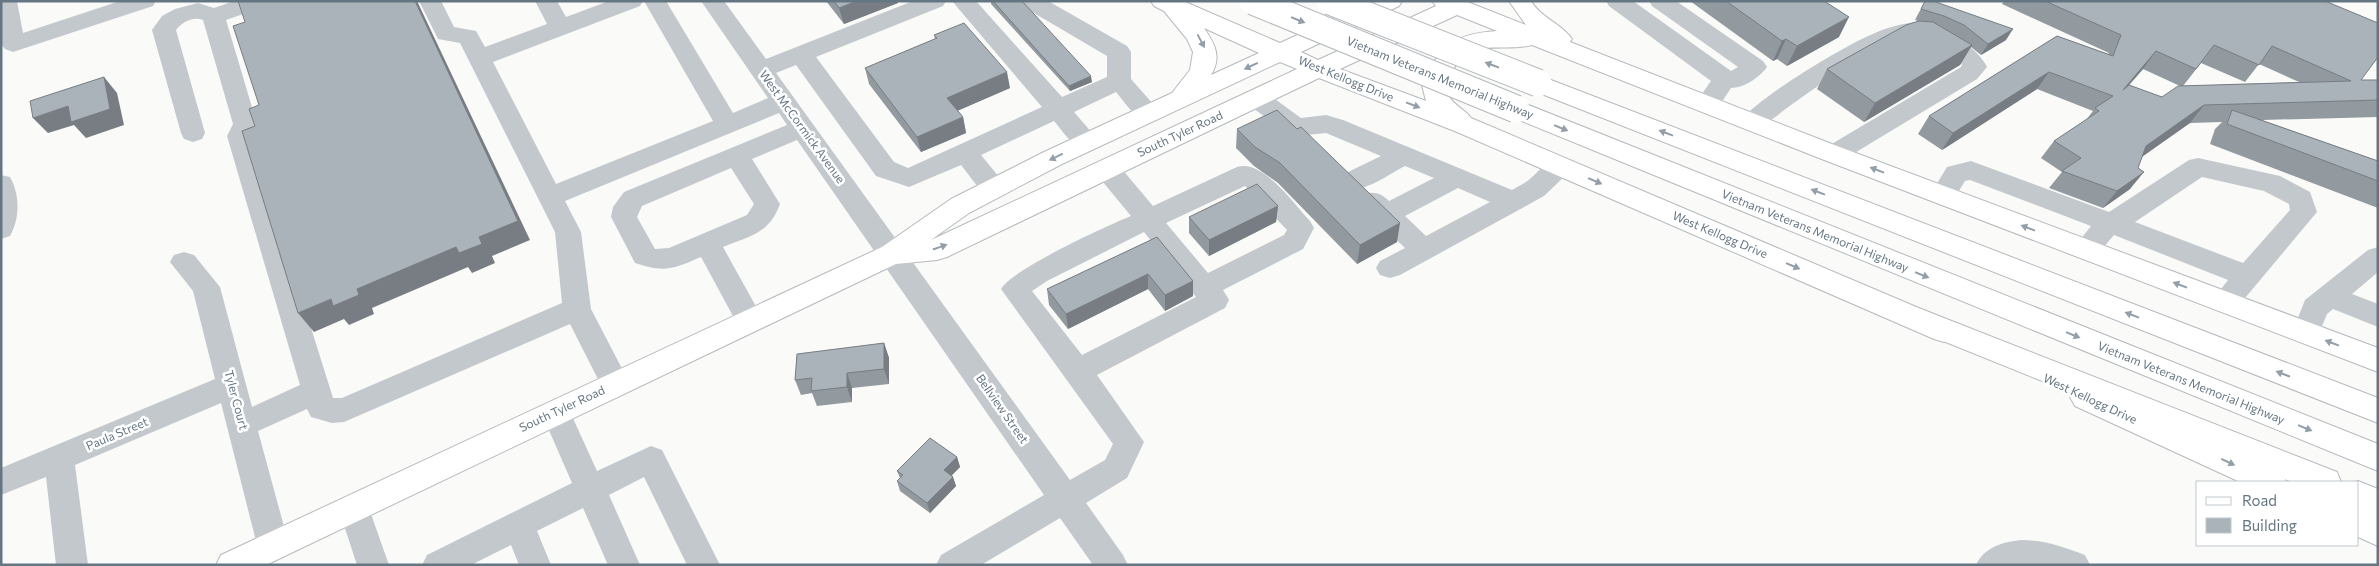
<svg xmlns="http://www.w3.org/2000/svg" width="2379" height="566" font-family="Commissioner,sans-serif">
<rect width="100%" height="100%" fill="#fafaf8"/>
<g fill="none" stroke-linecap="round" stroke-linejoin="round">
<defs>
<g id="major">
<path d="M 1151,1 L 1183,1 L 1280,43 L 1371,1 L 1402,1 L 1399,6 L 1301,52 L 1318,60 L 1436,6 L 1432,1 L 1465,1 L 1526,25 L 1509,1 L 1531,1 C 1541,18 1562,24 1572,39 L 1570,42 L 1837,146 L 2378,348 L 2378,372 L 1819,158 L 1532,45 C 1502,53 1468,35 1451,74 C 1447,82 1445,88 1449,96 C 1453,105 1466,110 1471,118 L 1954,323 L 1958,331 L 1954,339 L 1944,342 L 1934,339 L 1457,132 L 1319,78 L 947,257 L 937,260 L 896,264 L 266,565 L 216,565 L 221,555 L 882,247 L 951,199 L 1044,152 L 1172,93 L 1190,70 L 1193,52 L 1187,39 L 1164,11 L 1154,6 ZM 1457,15 L 1497,31 C 1452,34 1440,46 1422,85 L 1426,101 L 1340,69 ZM 1204,28 L 1259,53 L 1211,75 C 1222,57 1215,44 1204,28 ZM 1280,62 L 1297,69 L 931,240 L 969,213 L 1062,164 Z"/>
<polygon points="2085,385 2282,472 2286,482 2240,482 2075,406 2070,397 2075,388"/>
<polygon points="2358,508 2378,516 2378,546 2358,537"/>
</g>
<g id="highway">
<polygon points="1538,75 2378,398 2378,423 1529,89 1526,83 1529,77"/>
<polygon points="1516,100 2378,444 2378,471 1507,115 1504,109 1507,103"/>
<polygon points="1921,309 2337,472 2341,482 2292,482 1911,328 1907,320 1911,312"/>
<polygon points="2358,481 2378,489 2378,517 2358,509 2358,482 2355,482"/>
</g>
</defs>
<use href="#major" stroke="#b5babe" stroke-width="2"/>
<use href="#highway" stroke="#b4b9bd" stroke-width="2"/>
<g fill="#c3c8cc" fill-rule="evenodd">
<polygon points="1,1 17,1 23,33 120,1 156,1 153,6 13,52 5,49 1,44"/>
<path d="M 234,1 L 269,1 L 266,6 L 226,20 L 257,124 L 251,136 L 333,398 L 342,398 L 562,303 L 555,232 L 460,43 L 438,39 L 419,1 L 441,1 L 454,27 L 476,31 L 485,47 L 547,24 L 535,1 L 557,1 L 566,17 L 609,1 L 643,1 L 640,6 L 493,62 L 556,184 L 713,121 L 644,1 L 666,1 L 733,113 L 768,98 L 701,1 L 724,1 L 766,59 L 913,1 L 946,1 L 943,6 L 816,57 L 894,162 L 908,168 L 1042,107 L 952,1 L 976,1 L 1062,97 L 1107,77 L 1107,56 L 1022,6 L 1019,1 L 1048,1 L 1127,46 L 1131,52 L 1131,79 L 1161,113 L 1158,119 C 1138,125 1128,106 1116,92 L 1074,112 L 1100,142 L 1096,148 C 1076,154 1066,135 1054,121 L 981,155 L 1008,188 L 1004,195 C 983,201 973,179 961,165 L 909,187 L 876,176 L 796,65 L 776,73 L 1070,480 L 1105,460 L 1113,444 L 1001,289 C 1011,270 1106,226 1131,216 L 1098,176 L 1094,169 L 1098,162 L 1107,160 L 1116,162 L 1153,206 L 1237,167 C 1263,159 1293,203 1310,221 L 1314,228 L 1303,249 L 1223,290 L 1229,300 L 1225,308 L 1097,375 L 1144,442 L 1127,478 L 1086,503 L 1123,555 L 1128,565 L 1093,565 L 1060,518 L 981,565 L 936,565 L 941,555 L 1044,495 L 797,140 L 752,159 L 780,204 C 769,234 750,236 723,247 L 764,321 L 760,329 L 750,332 L 740,329 L 701,257 C 673,269 665,273 635,263 L 611,217 L 613,207 L 624,192 L 787,125 L 779,113 L 565,201 L 581,232 L 591,309 L 630,384 L 625,393 L 615,396 L 605,393 L 570,324 L 344,422 L 332,423 L 311,417 L 307,409 L 258,431 L 289,545 L 284,555 L 273,559 L 262,555 L 257,545 L 221,403 L 75,465 L 88,565 L 56,565 L 46,477 L 1,495 L 1,468 L 215,379 L 193,291 L 170,262 L 174,255 L 184,252 L 194,255 L 220,287 L 252,407 L 300,385 L 227,136 L 233,124 L 203,20 C 193,16 182,22 176,30 L 205,133 L 202,139 L 193,142 L 184,139 L 181,133 L 152,30 L 162,16 L 175,9 L 198,3 L 214,8 ZM 731,168 L 754,204 L 747,215 L 669,248 L 655,249 L 637,217 L 642,206 ZM 1245,186 L 1287,230 L 1284,235 L 1208,273 L 1166,223 ZM 1144,232 L 1196,297 L 1082,355 L 1032,291 L 1047,281 Z"/>
<path d="M 1606,1 L 1633,1 L 1731,71 L 1738,67 L 1652,6 L 1649,1 L 1676,1 L 1763,61 L 1767,67 C 1760,77 1744,88 1731,88 C 1722,101 1717,115 1698,110 L 1695,104 L 1711,81 L 1609,6 Z"/>
<path d="M 1917,22 C 1942,29 1975,43 1987,67 L 1977,79 L 1843,160 L 1834,163 L 1825,160 L 1821,154 L 1825,148 L 1961,67 L 1962,64 L 1922,40 C 1892,27 1787,108 1761,128 L 1752,131 L 1743,128 L 1740,122 C 1752,101 1847,44 1873,34 C 1887,27 1901,24 1917,22 Z"/>
<path d="M 1256,90 L 1265,92 L 1301,118 L 1326,115 L 1343,120 L 1512,190 C 1516,187 1522,185 1526,182 C 1541,172 1548,153 1568,159 L 1572,166 L 1568,173 L 1544,196 L 1400,275 L 1390,278 L 1380,275 L 1376,268 L 1380,261 L 1405,248 L 1364,208 L 1360,201 L 1364,194 C 1375,191 1381,193 1389,201 L 1434,178 L 1405,166 C 1387,175 1364,194 1344,188 L 1340,181 L 1344,174 L 1381,156 L 1326,133 L 1297,136 L 1288,133 L 1247,104 L 1244,98 L 1247,92 ZM 1458,188 L 1490,202 L 1426,236 L 1405,216 Z"/>
<path d="M 2198,158 L 2280,176 L 2310,192 L 2317,212 L 2235,310 L 2225,313 L 2215,310 L 2211,302 L 2228,280 L 2114,235 C 2102,248 2096,262 2076,256 L 2073,249 L 2091,226 L 1970,180 L 1965,181 L 1952,202 L 1943,205 L 1934,202 L 1930,195 L 1947,167 L 1971,161 L 2109,212 L 2189,160 ZM 2202,177 L 2264,191 L 2289,204 L 2290,210 L 2243,263 L 2135,222 Z"/>
<path d="M 1,175 L 10,177 C 20,195 20,218 10,236 L 1,239 Z"/>
<polygon points="2378,247 2378,272 2352,294 2378,304 2378,327 2333,309 2327,314 2316,341 2306,344 2296,341 2292,333 2305,300 2368,250"/>
<polygon points="556,400 566,403 597,471 651,446 662,450 720,565 687,565 644,477 609,495 640,565 608,565 583,508 537,531 551,565 519,565 511,545 471,565 422,565 427,555 572,483 541,412 546,403"/>
<polygon points="354,493 365,497 389,565 357,565 338,507 343,497"/>
<path d="M 2021,540 C 2044,540 2064,547 2085,555 L 2090,565 L 1976,565 C 1984,547 2003,542 2021,540 Z"/>
</g>
<use href="#major" fill="#fff" fill-rule="evenodd"/>
<use href="#highway" fill="#fff" fill-rule="evenodd"/>
<defs>
<g id="highway-bridge">
<polyline points="1253,1 1516,109"/>
<polyline points="1330,1 1538,83"/>
</g>
</defs>
<use href="#highway-bridge" stroke="#b4b9bd" stroke-width="29" stroke-linecap="butt"/>
<use href="#highway-bridge" stroke="#fff" stroke-width="27"/>
</g>
<g fill="#929a9f" fill-rule="evenodd">
<polygon points="826,1 897,1 898,3 844,24"/>
<polygon points="991,1 1022,1 1092,82 1070,91 991,4"/>
<polygon points="1690,1 1824,1 1839,37 1787,66 1777,59 1773,61"/>
<polygon points="1925,1 2006,40 1981,55 1971,47 1960,65 1864,122 1817,89 1827,69 1918,21 1915,20"/>
<path d="M 2004,1 L 2325,1 L 2361,80 L 2378,80 L 2378,117 L 2262,120 L 2378,161 L 2378,208 L 2210,144 L 2215,129 L 2222,122 L 2190,123 L 2142,156 L 2130,189 L 2103,208 L 2049,188 L 2062,172 L 2041,158 L 2054,141 L 2086,120 L 2093,111 L 2037,89 L 1942,150 L 1918,134 L 1929,116 L 2057,36 L 2108,54 L 2109,53 L 2002,4 ZM 2201,63 L 2245,82 L 2259,64 L 2299,82 L 2183,86 ZM 2143,69 L 2180,86 L 2162,97 L 2128,86 Z"/>
<polygon points="934,35 1010,88 957,111 963,117 966,133 921,152 869,84 865,68 935,39"/>
<polygon points="1237,129 1297,129 1397,242 1357,264 1278,183 1254,166 1236,148"/>
<polygon points="1278,206 1276,222 1209,256 1189,233 1189,217"/>
<polygon points="1157,237 1193,296 1165,311 1148,289 1068,329 1049,305 1047,289"/>
<polygon points="884,343 889,358 889,384 852,388 852,402 817,406 812,393 801,395 795,380"/>
<polygon points="957,457 960,467 952,475 956,486 930,513 900,491 897,481 900,478 897,471"/>
</g>
<g fill="#777d82">
<polygon points="415,1 417,1 530,240 492,256 495,263 472,273 468,267 372,308 374,314 349,325 344,319 314,332 298,313 479,237"/>
<polygon points="857,1 897,1 898,3 844,24 839,8"/>
<polygon points="1849,17 1839,37 1787,66 1797,46"/>
<polygon points="2013,29 2006,40 1981,55 1988,44"/>
<polygon points="1786,39 1777,59 1773,61 1782,41"/>
<polygon points="1972,45 1960,65 1864,122 1875,103"/>
<polygon points="2156,51 2143,69 2110,107 2123,90"/>
<polygon points="1007,72 1010,88 950,114 947,98"/>
<polygon points="2049,72 2037,89 1942,150 1953,133"/>
<polygon points="1091,76 1092,82 1070,91 1069,86"/>
<polygon points="104,77 117,93 124,125 86,138 74,125 48,133 33,118 68,106"/>
<polygon points="2204,105 2190,123 2132,164 2146,146"/>
<polygon points="963,117 966,133 921,152 917,137"/>
<polygon points="2144,172 2130,189 2103,208 2117,191"/>
<polygon points="1278,206 1276,222 1209,256 1209,240"/>
<polygon points="1400,223 1397,242 1357,264 1360,245"/>
<polygon points="1148,274 1148,289 1068,329 1066,314"/>
<polygon points="1193,281 1193,296 1165,311 1165,295"/>
<polygon points="884,343 889,358 889,384 884,369"/>
<polygon points="847,373 852,388 852,402 847,387"/>
<polygon points="957,457 960,467 947,480 944,470"/>
<polygon points="953,477 956,486 930,513 927,503"/>
</g>
<g fill="#aab3b9" stroke="#777d82" fill-rule="evenodd">
<polygon points="238,1 415,1 518,221 479,237 482,244 459,253 456,247 357,289 359,295 333,306 331,299 298,313 242,131 255,126 249,109 259,105 233,26 245,22"/>
<polygon points="834,1 857,1 839,8"/>
<polygon points="993,1 1022,1 1091,76 1069,86"/>
<polygon points="1726,1 1824,1 1849,17 1797,46 1786,39 1782,41"/>
<polygon points="1925,1 1933,1 2013,29 1988,44 1964,25 1944,16 1921,9"/>
<path d="M 2045,1 L 2325,1 L 2378,23 L 2378,57 L 2361,80 L 2378,80 L 2378,100 L 2204,105 L 2146,146 L 2138,168 L 2144,172 L 2117,191 L 2062,171 L 2081,158 L 2054,141 L 2099,111 L 2095,108 L 2113,96 L 2049,72 L 1953,133 L 1929,116 L 2057,36 L 2113,56 L 2121,35 ZM 2214,45 L 2259,65 L 2272,46 L 2351,81 L 2178,86 L 2162,97 L 2129,85 L 2123,90 L 2156,51 L 2196,69 Z"/>
<polygon points="1919,21 1933,22 1972,45 1875,103 1827,69 1906,25"/>
<polygon points="964,23 1007,72 947,98 963,117 917,137 865,68 937,38 934,35"/>
<polygon points="104,77 110,109 71,122 68,106 33,118 30,101"/>
<polygon points="1277,110 1297,129 1301,127 1400,223 1360,245 1280,163 1255,147 1237,129"/>
<polygon points="2232,110 2378,161 2378,181 2227,124"/>
<polygon points="1257,184 1278,206 1209,240 1189,217"/>
<polygon points="1157,237 1193,281 1165,295 1148,274 1066,314 1047,289"/>
<polygon points="884,343 884,369 847,373 847,387 811,391 812,378 795,380 797,354"/>
<polygon points="930,438 957,457 944,470 953,477 927,503 897,481 903,475 897,471"/>
</g>
<defs><path id="oneway-solid" d="M-6-.8H1V-3.2L6.5 0L1 3.2V.8H-6Z" transform="scale(1.25)"/></defs>
<g fill="#939fa8">
<use href="#oneway-solid" transform="translate(1298 20) rotate(22)"/>
<use href="#oneway-solid" transform="translate(1201 41) rotate(62)"/>
<use href="#oneway-solid" transform="translate(1492 65) rotate(-159)"/>
<use href="#oneway-solid" transform="translate(1251 66) rotate(155)"/>
<use href="#oneway-solid" transform="translate(1413 105) rotate(21)"/>
<use href="#oneway-solid" transform="translate(1561 128) rotate(22)"/>
<use href="#oneway-solid" transform="translate(1666 133) rotate(-159)"/>
<use href="#oneway-solid" transform="translate(1056 157) rotate(154)"/>
<use href="#oneway-solid" transform="translate(1877 170) rotate(-159)"/>
<use href="#oneway-solid" transform="translate(1595 181) rotate(23)"/>
<use href="#oneway-solid" transform="translate(1818 192) rotate(-159)"/>
<use href="#oneway-solid" transform="translate(2028 228) rotate(-159)"/>
<use href="#oneway-solid" transform="translate(940 247) rotate(-19)"/>
<use href="#oneway-solid" transform="translate(1793 266) rotate(23)"/>
<use href="#oneway-solid" transform="translate(1922 275) rotate(22)"/>
<use href="#oneway-solid" transform="translate(2180 285) rotate(-159)"/>
<use href="#oneway-solid" transform="translate(2132 315) rotate(-159)"/>
<use href="#oneway-solid" transform="translate(2073 335) rotate(22)"/>
<use href="#oneway-solid" transform="translate(2332 343) rotate(-159)"/>
<use href="#oneway-solid" transform="translate(2283 374) rotate(-159)"/>
<use href="#oneway-solid" transform="translate(2305 428) rotate(22)"/>
<use href="#oneway-solid" transform="translate(2228 462) rotate(25)"/>
</g>
<g text-anchor="middle" stroke-width="5" stroke-linejoin="round" paint-order="stroke">
<g font-size="12" fill="#657683" stroke="#fff">
<text transform="translate(1440 78) rotate(22)" y="4">Vietnam Veterans Memorial Highway</text>
<text transform="translate(1346 79) rotate(22)" y="4">West Kellogg Drive</text>
<text transform="translate(802 127) rotate(54)" y="4">West McCormick Avenue</text>
<text transform="translate(1180 134) rotate(-25)" y="4">South Tyler Road</text>
<text transform="translate(1815 231) rotate(22)" y="4">Vietnam Veterans Memorial Highway</text>
<text transform="translate(1720 235) rotate(23)" y="4">West Kellogg Drive</text>
<text transform="translate(2191 383) rotate(22)" y="4">Vietnam Veterans Memorial Highway</text>
<text transform="translate(2090 399) rotate(25)" y="4">West Kellogg Drive</text>
<text transform="translate(236 400) rotate(75)" y="4">Tyler Court</text>
<text transform="translate(562 409) rotate(-25)" y="4">South Tyler Road</text>
<text transform="translate(1002 409) rotate(55)" y="4">Bellview Street</text>
<text transform="translate(117 434) rotate(-23)" y="4">Paula Street</text>
</g>
</g>
<rect width="2379" height="566" fill="none" stroke="#657683" stroke-width="5"/>
<rect x="2196" y="481" width="162" height="65" fill="#ffffff" stroke="#c1c8cd"/>
<rect x="2206" y="497" width="25" height="8" fill="#ffffff" stroke="#c1c8cd"/>
<text x="2242" y="506" font-size="15" fill="#657683">Road</text>
<rect x="2206" y="518" width="25" height="15" fill="#aab3b9" stroke="#c1c8cd"/>
<text x="2242" y="531" font-size="15" fill="#657683">Building</text>
</svg>
